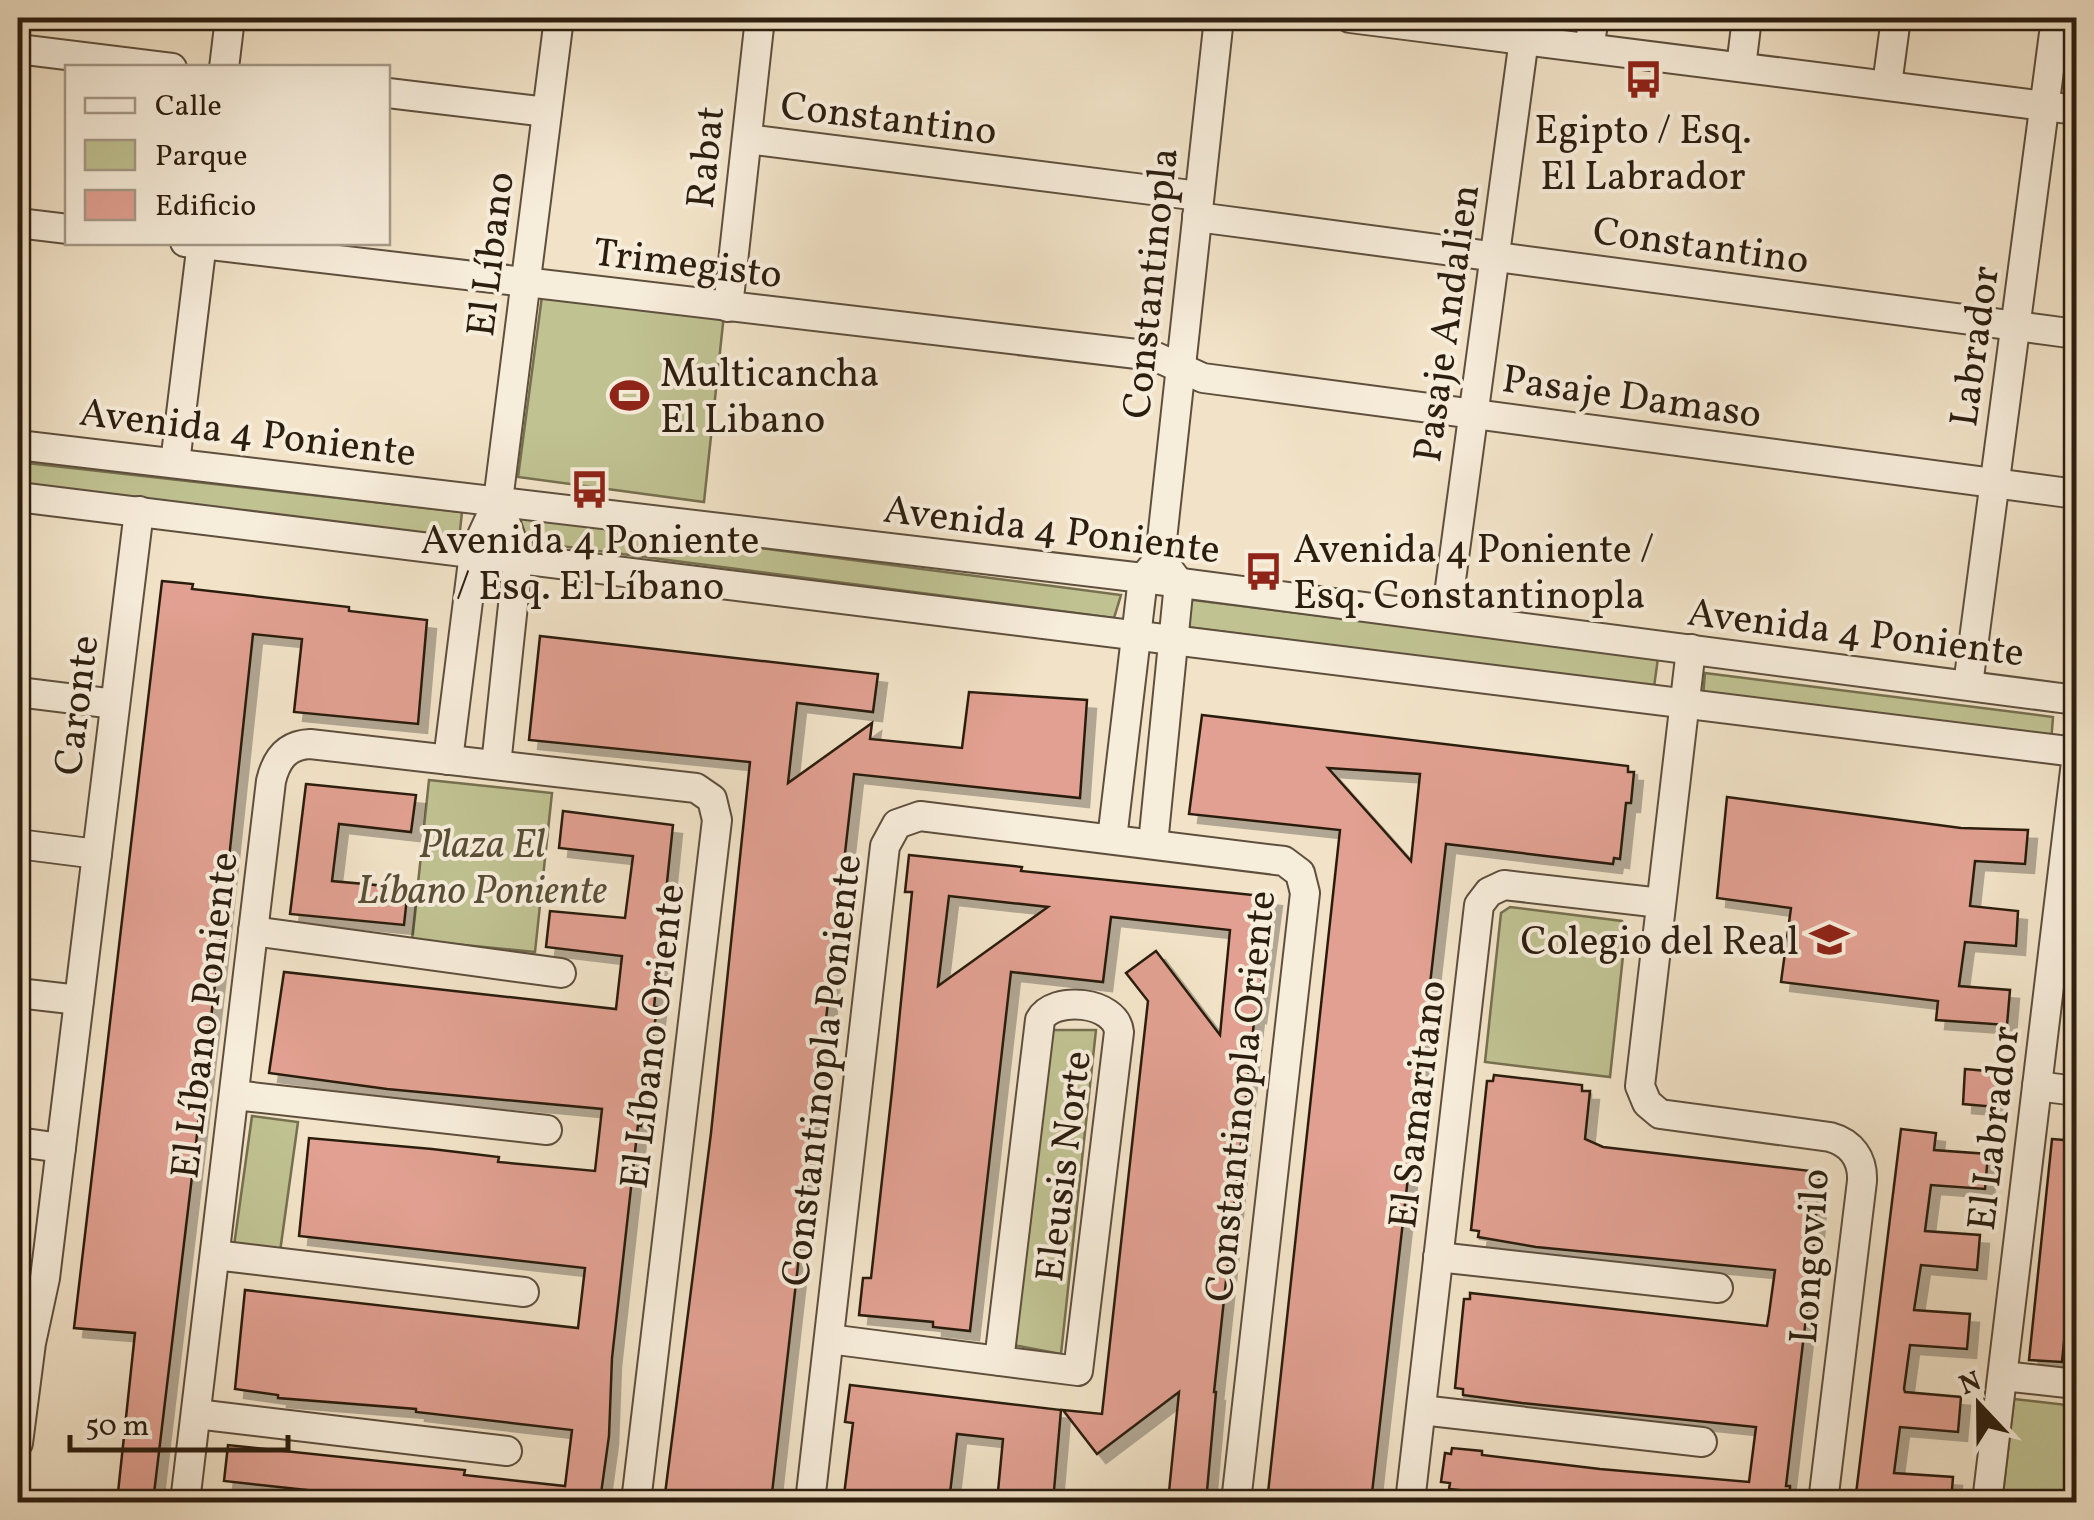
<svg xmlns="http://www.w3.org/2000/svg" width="2094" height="1520" font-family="Vollkorn,serif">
<defs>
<filter id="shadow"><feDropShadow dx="9" dy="9" stdDeviation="0" flood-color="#0004"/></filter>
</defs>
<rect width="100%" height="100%" fill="#f2e3c8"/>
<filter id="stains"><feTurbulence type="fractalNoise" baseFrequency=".002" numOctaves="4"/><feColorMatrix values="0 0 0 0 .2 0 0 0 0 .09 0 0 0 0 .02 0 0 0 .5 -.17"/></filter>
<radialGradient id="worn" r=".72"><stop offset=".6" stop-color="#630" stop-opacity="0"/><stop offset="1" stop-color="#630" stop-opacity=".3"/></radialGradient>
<g fill="#c0c292" stroke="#767050" stroke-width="2.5">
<polygon points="542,296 724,314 704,502 518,477"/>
<polygon points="18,462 462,512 459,540 18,486"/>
<polygon points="514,516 1121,595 1114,618 522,541"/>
<polygon points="1185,599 1658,658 1654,687 1179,626"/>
<polygon points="1705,673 2053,717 2051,743 1703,697"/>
<polygon points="429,780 552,793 535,952 412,940"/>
<polygon points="1510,907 1622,921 1626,928 1610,1077 1485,1062 1501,913"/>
<polygon points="1047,1030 1096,1030 1061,1354 1008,1344"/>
<polygon points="252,1116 298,1122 279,1259 233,1253"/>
<polygon points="2014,1399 2076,1406 2076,1502 2002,1502"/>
</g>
<g fill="#e1a091" stroke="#2c1e0f" stroke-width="2.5" fill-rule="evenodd" filter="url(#shadow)">
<polygon points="162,581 193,584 192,589 349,607 349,611 427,620 418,724 294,712 302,639 253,634 220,943 153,1502 117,1502 135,1333 74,1328"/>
<polygon points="540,636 878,674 873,712 797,703 788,783 872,723 870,739 962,748 969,692 1087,700 1080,798 854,774 771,1502 664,1502 711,1133 750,762 529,740"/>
<path d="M 1202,715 L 1628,766 L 1628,772 L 1634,772 L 1631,803 L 1626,803 L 1620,859 L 1614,858 L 1613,864 L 1446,844 L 1371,1502 L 1267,1502 L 1340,830 L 1189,814 ZM 1328,768 L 1420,774 L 1411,861 Z"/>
<polygon points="306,784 416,795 411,832 339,824 332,881 408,888 404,925 290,914"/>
<polygon points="1727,797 1961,828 2028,830 2025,864 1975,861 1970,906 2018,911 2016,946 1965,942 1959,986 2010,990 2007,1025 1936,1020 1938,1001 1781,982 1791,908 1717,898"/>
<polygon points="563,811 673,825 654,1007 657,1007 641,1126 638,1125 612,1358 609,1436 600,1501 569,1498 569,1502 419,1502 224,1481 228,1445 465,1470 464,1475 565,1486 572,1430 416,1412 416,1409 278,1398 278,1395 235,1389 245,1290 578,1328 585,1268 299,1236 309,1138 432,1149 499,1157 498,1162 595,1171 602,1109 387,1089 269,1073 284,972 616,1009 622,956 546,947 550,911 625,918 633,856 559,848"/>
<path d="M 909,855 L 1022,867 L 1021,871 L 1273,897 L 1257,1014 L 1255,1013 L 1214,1392 L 1216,1392 L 1206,1502 L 1168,1502 L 1179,1392 L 1097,1454 L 1063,1410 L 1102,1414 L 1148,1001 L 1126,973 L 1156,951 L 1220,1035 L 1230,930 L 1111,917 L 1103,982 L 1011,972 L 970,1331 L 933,1327 L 933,1322 L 859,1315 L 863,1278 L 871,1278 L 892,1091 L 912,892 L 905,892 ZM 949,896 L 1048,907 L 938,986 Z"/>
<polygon points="1965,1069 1998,1072 1996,1107 1963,1104"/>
<polygon points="1494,1075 1582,1085 1582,1091 1590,1091 1585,1139 1603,1147 1811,1171 1811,1176 1819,1177 1812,1267 1786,1486 1790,1486 1790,1502 1575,1502 1449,1489 1450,1483 1441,1482 1445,1453 1451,1454 1452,1448 1482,1451 1482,1455 1600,1469 1749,1482 1756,1427 1522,1403 1463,1395 1463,1389 1455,1388 1464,1299 1470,1299 1470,1293 1767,1326 1769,1314 1775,1270 1536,1247 1478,1237 1479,1231 1471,1230 1487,1081 1493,1081"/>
<polygon points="1901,1129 1936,1133 1934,1150 1988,1154 1985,1189 1931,1185 1925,1231 1980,1235 1977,1270 1921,1265 1914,1310 1970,1314 1967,1349 1910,1345 1904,1389 1905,1392 1961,1397 1958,1432 1900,1427 1894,1473 1953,1477 1951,1502 1855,1502"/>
<polygon points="2052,1139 2076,1141 2076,1218 2062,1362 2029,1360"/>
<polygon points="850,1385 1061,1410 1053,1502 997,1502 1003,1439 957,1434 949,1502 908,1502 844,1495 853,1423 845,1422"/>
</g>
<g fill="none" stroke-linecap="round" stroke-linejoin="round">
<defs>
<g id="minor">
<polyline points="1350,18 2076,110"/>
<polyline points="1589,48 1594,18"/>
<polyline points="18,49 172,68"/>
<polyline points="1741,67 1747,18"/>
<polyline points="224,68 230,18"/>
<polyline points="1887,85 1896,18"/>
<polyline points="388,93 547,112"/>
<polyline points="747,139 1199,196"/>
<polyline points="1197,217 2076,334"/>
<polyline points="18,223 68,229"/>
<polyline points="185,242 1154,356 1203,378 2076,494"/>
<polyline points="728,307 760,18"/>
<polyline points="18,445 1143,578 2076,700"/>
<polyline points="175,463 202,242"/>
<polyline points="18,497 2076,752"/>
<polyline points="1446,617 1524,39"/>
<path d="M 1691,649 L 1640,1086 L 1647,1103 L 1660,1114 L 1830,1137 C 1852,1143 1863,1159 1862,1181 L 1823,1502"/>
<polyline points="1968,685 2056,18"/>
<polyline points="18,692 115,704"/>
<polyline points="448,760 474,553 498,501 559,18"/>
<polyline points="496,765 518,558 498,501"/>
<polyline points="1112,839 1143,578 1160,558 1219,18"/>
<polyline points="18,844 97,854"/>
<polyline points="1153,844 1179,583 1170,571"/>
<polyline points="253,931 561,973"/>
<polyline points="18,993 79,1000"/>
<polyline points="2037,1086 2076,1091"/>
<polyline points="234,1095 547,1130"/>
<polyline points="18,1142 61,1148"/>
<polyline points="215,1255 524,1292"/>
<polyline points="1438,1257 1718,1288"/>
<path d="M 829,1339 L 1078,1371 L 1119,1032 C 1116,1001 1053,995 1040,1020 L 999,1361"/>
<polyline points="2003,1376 2076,1384"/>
<polyline points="1421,1410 1702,1442"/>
<polyline points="196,1414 507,1451"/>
<polyline points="18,1443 31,1343 45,1278 139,511"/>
<path d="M 185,1502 L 271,781 C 276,760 286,745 310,744 L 696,788 L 712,799 L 717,820 L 636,1502"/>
<polyline points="810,1502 885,846 897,824 920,816 1284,861 1300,873 1305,893 1236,1502"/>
<polyline points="1410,1502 1479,905 1489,892 1504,885 1661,903"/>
<polyline points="1987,1502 2076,762"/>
</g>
</defs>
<use href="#minor" stroke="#5e4f3d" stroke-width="32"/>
<use href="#minor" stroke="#f7eddb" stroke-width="28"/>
</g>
<defs>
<symbol id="bus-bare" viewBox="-9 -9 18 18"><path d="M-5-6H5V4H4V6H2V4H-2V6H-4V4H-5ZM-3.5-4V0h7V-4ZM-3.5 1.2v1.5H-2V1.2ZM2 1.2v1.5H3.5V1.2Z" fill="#8f2418" stroke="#f7eddb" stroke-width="2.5" paint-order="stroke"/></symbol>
<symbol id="stadium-bare" viewBox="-9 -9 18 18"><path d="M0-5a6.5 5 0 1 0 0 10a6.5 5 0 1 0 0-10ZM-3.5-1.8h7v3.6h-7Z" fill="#8f2418" stroke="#f7eddb" stroke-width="2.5" paint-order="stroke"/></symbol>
<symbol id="school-bare" viewBox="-9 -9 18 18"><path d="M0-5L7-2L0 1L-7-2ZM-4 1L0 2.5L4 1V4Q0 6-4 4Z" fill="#8f2418" stroke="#f7eddb" stroke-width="2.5" paint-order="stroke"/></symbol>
</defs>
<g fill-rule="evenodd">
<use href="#bus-bare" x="1616" y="52" width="55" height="55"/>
<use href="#stadium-bare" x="602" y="368" width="55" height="55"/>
<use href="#bus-bare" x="562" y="462" width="55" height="55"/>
<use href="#bus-bare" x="1236" y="544" width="55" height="55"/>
<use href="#school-bare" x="1802" y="912" width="55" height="55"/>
</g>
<g text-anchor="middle" stroke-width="8" stroke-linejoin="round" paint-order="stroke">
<g font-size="40" fill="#2c1e0f" stroke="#f7eddb">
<text transform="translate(889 117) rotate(7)" y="14">Constantino</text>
<text transform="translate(704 157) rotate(-84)" y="14">Rabat</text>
<text transform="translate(1701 244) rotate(8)" y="14">Constantino</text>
<text transform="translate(489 254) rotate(-83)" y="14">El Líbano</text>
<text transform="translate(688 262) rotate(7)" y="14">Trimegisto</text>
<text transform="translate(1149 283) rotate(-84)" y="14">Constantinopla</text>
<text transform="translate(1445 323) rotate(-82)" y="14">Pasaje Andalien</text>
<text transform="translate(1973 346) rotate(-82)" y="14">Labrador</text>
<text transform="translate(1632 395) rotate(8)" y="14">Pasaje Damaso</text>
<text transform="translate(248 431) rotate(7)" y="14">Avenida 4 Poniente</text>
<text transform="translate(1052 528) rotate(7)" y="14">Avenida 4 Poniente</text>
<text transform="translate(1856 631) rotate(7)" y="14">Avenida 4 Poniente</text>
<text transform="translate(75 705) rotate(-83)" y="14">Caronte</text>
<text transform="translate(203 1015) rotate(-83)" y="14">El Líbano Poniente</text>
<text transform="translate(651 1036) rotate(-83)" y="14">El Líbano Oriente</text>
<text transform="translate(820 1070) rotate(-83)" y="14">Constantinopla Poniente</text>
<text transform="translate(1239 1096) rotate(-84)" y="14">Constantinopla Oriente</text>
<text transform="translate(1416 1104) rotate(-83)" y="14">El Samaritano</text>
<text transform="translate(1992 1128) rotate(-83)" y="14">El Labrador</text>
<text transform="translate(1062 1166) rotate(-83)" y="14">Eleusis Norte</text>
<text transform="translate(1808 1256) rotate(-86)" y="14">Longovilo</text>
</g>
<g font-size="40" fill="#2c1e0f" stroke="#f7eddb">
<text x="1643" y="143">Egipto / Esq.<tspan x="1643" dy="46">El Labrador</tspan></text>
<text x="660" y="386" text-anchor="start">Multicancha<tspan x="660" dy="46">El Libano</tspan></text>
<text x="590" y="553">Avenida 4 Poniente<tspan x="590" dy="46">/ Esq. El Líbano</tspan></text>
<text x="1293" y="562" text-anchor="start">Avenida 4 Poniente /<tspan x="1293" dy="46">Esq. Constantinopla</tspan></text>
<text x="1799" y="954" text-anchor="end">Colegio del Real</text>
</g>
<g font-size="40" font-style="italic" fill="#584f36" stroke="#f7eddb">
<text x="482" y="857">Plaza El<tspan x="482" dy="46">Líbano Poniente</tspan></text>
</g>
</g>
<rect width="2094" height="1520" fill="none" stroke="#f2e3c8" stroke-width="60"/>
<rect x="20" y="20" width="2054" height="1480" fill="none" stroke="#2c1e0f" stroke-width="5"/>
<rect x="30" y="30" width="2034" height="1460" fill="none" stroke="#2c1e0f" stroke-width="2.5"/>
<rect x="65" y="65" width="325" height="180" fill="#f7eddb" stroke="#a69a89" stroke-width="2.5"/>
<rect x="85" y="98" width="50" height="15" fill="#f7eddb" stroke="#a69a89" stroke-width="2.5"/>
<text x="155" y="115" font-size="30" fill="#2c1e0f">Calle</text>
<rect x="85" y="140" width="50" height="30" fill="#c0c292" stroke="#a69a89" stroke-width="2.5"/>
<text x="155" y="165" font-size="30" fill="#2c1e0f">Parque</text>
<rect x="85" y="190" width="50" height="30" fill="#e1a091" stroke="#a69a89" stroke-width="2.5"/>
<text x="155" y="215" font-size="30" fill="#2c1e0f">Edificio</text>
<g transform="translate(1979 1405) rotate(338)" stroke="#f7eddb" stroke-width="8" paint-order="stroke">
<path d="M0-8L18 38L0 25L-18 38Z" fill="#2c1e0f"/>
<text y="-15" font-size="28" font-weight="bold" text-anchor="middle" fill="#2c1e0f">N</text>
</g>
<path d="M70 1435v15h218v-15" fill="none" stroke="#2c1e0f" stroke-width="5"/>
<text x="85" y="1435" font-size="30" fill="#2c1e0f" stroke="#f7eddb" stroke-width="8" paint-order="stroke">50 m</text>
<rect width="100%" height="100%" filter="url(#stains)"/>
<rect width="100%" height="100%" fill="url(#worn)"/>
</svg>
